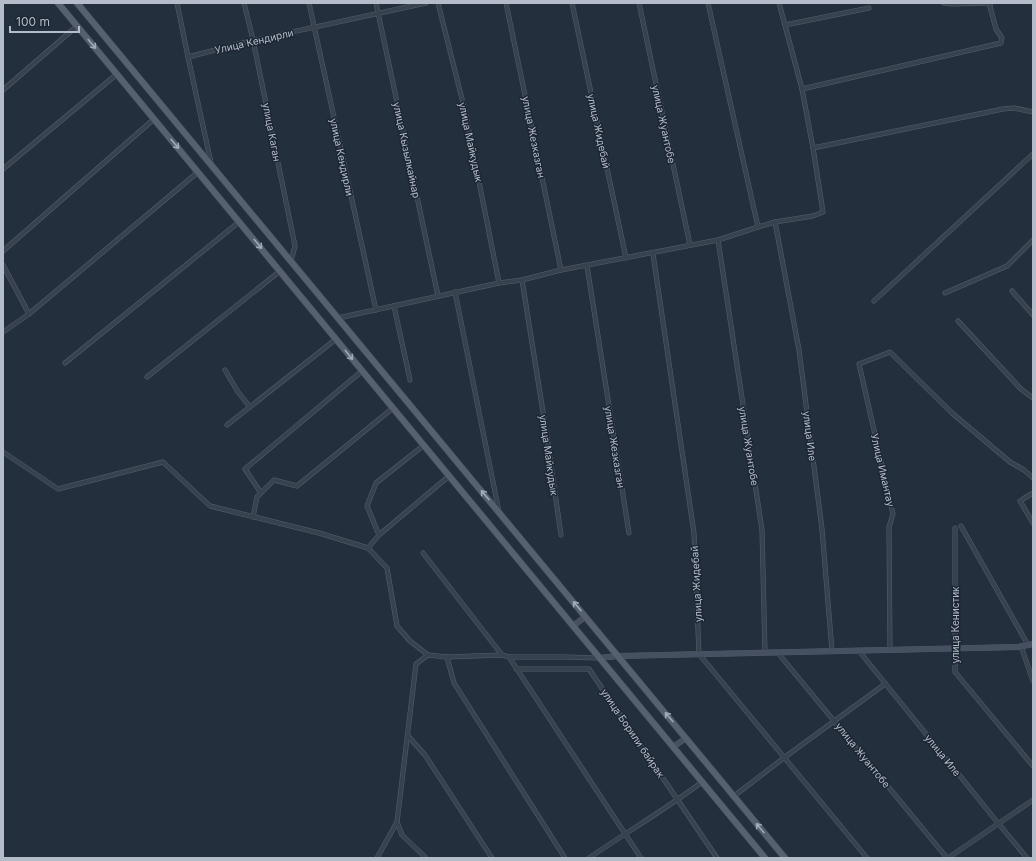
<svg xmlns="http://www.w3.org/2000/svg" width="1036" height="861" font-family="Inter,sans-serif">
<rect width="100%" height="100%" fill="#242f3e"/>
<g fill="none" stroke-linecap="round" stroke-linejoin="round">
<defs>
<g id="street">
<polyline points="177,3 188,57"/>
<polyline points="244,3 253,40 295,246 291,261"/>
<polyline points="309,3 376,310"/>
<polyline points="376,3 438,296"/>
<polyline points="438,3 465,111 499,283"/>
<polyline points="506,3 561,270"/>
<polyline points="572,3 626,258"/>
<polyline points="639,3 690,245"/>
<polyline points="708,3 758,227"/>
<polyline points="779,3 802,89"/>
<polyline points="944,3 952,4 991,3"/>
<polyline points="785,25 869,8"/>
<polyline points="3,90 77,26"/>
<polyline points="813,148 802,89 1001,43 1002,38 996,29 989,3"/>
<polyline points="211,163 188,57 246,42 426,3"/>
<polyline points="3,169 117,74"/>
<polyline points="775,222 799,350 822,529 832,651"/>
<polyline points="718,240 762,530 765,653"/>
<polyline points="3,251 154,119"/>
<polyline points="653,254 694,533 699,654 867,858"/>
<polyline points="3,265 29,314"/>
<polyline points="587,266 629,533"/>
<polyline points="522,280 547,437 561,535"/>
<polyline points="1012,291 1033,315"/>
<polyline points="455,292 499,512"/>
<polyline points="945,293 1007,266 1033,240"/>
<polyline points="874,301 1033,154"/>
<polyline points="394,306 410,380"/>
<polyline points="338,318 499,283 522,280 561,270 718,240 758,227 775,222 813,216 823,212 813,148 1003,109 1014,108 1033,112"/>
<polyline points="958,321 1021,389 1033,398"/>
<polyline points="3,332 29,314 198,172"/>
<polyline points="65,363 239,222"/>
<polyline points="225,370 238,392 250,407"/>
<polyline points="147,377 280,271"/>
<polyline points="227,425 336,339"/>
<polyline points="3,452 58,489 163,462 210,506 319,533 368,548 387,568 397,626 410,641 428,655"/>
<polyline points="261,493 245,469 362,371"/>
<polyline points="1023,499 1033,493"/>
<polyline points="1020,501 1033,523"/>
<polyline points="253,517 257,497 274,480 297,486 393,408"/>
<polyline points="961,526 1028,645"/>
<polyline points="955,528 955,672 1033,766"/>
<polyline points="379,535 367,506 376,483 424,445"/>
<polyline points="368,548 379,535 449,476"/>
<polyline points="423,553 502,655"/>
<polyline points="1021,646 1033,681"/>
<polyline points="890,650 889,527 893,514 859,364 890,352 952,413 1010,462 1024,470 1033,478"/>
<polyline points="859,651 998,823 1027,858"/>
<polyline points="778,653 947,858"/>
<polyline points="447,657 454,683 565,858"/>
<polyline points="509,657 641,858"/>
<polyline points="516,669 589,669 717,858"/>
<polyline points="408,736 425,755 492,858"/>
<polyline points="734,796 785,757 885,684"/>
<polyline points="377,858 397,822"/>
<polyline points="426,858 402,835 397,822 416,664 428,655 447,657 502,655 509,657 566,657 599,658"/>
<path d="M 589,858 C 627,832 666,809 702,782"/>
<polyline points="948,858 1033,800"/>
</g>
<g id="secondary">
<polyline points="573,626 585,617"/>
<polyline points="599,658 618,656 1018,647 1033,644"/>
<polyline points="673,747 686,738"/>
</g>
<g id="primary">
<polyline points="58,3 765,858"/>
<polyline points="77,3 785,858"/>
</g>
</defs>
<use href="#street" stroke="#565f6c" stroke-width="5"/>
<use href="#secondary" stroke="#565f6c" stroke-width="6"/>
<use href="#primary" stroke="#414a57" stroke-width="7"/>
<use href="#street" stroke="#38414e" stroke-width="4"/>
<use href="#secondary" stroke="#465061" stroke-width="5.5"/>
<use href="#primary" stroke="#56606e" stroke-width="6"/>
</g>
<defs><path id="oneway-shaft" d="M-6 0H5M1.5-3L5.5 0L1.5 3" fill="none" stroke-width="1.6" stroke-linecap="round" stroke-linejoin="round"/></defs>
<g stroke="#a1aab7">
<use href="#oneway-shaft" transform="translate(92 44) rotate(50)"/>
<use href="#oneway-shaft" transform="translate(175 144) rotate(50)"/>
<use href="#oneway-shaft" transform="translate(258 244) rotate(50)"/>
<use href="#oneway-shaft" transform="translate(349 355) rotate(51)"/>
<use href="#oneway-shaft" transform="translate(485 495) rotate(-130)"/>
<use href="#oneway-shaft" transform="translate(577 606) rotate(-130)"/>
<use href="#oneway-shaft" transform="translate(669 717) rotate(-130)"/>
<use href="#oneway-shaft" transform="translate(760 828) rotate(-130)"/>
</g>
<g text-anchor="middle" stroke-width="3" stroke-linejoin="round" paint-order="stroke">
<g font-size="10" fill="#b4bcc9" stroke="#1d2633">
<text transform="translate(254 41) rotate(-13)" y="4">Улица Кендирли</text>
<text transform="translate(664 124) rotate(78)" y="4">улица Жуантобе</text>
<text transform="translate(599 131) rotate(78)" y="4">улица Жидебай</text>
<text transform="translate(272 132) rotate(79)" y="4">улица Каган</text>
<text transform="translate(534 137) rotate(79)" y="4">улица Жезказган</text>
<text transform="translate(471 142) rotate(78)" y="4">улица Майкудык</text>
<text transform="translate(407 150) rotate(78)" y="4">улица Кызылкайнар</text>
<text transform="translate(342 157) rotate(78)" y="4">улица Кендирли</text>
<text transform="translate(810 436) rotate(83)" y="4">улица Иле</text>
<text transform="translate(749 446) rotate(81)" y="4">улица Жуантобе</text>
<text transform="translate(615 447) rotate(81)" y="4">улица Жезказган</text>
<text transform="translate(549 455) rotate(82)" y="4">улица Майкудык</text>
<text transform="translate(883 470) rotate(77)" y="4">Улица Имантау</text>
<text transform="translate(696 584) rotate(-93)" y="4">улица Жидебай</text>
<text transform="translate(955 625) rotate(-90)" y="4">улица Кенистик</text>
<text transform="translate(633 733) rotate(56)" y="4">улица Борили байрак</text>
<text transform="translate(863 755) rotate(51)" y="4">улица Жуантобе</text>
<text transform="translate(943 755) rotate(51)" y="4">улица Иле</text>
</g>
</g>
<rect width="1036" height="861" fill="none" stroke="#b4bcc9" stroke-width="8"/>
<path d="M10 26v6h69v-6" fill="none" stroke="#b4bcc9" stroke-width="2"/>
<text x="16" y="26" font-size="12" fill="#b4bcc9" stroke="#1d2633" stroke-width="3" paint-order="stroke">100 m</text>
</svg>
